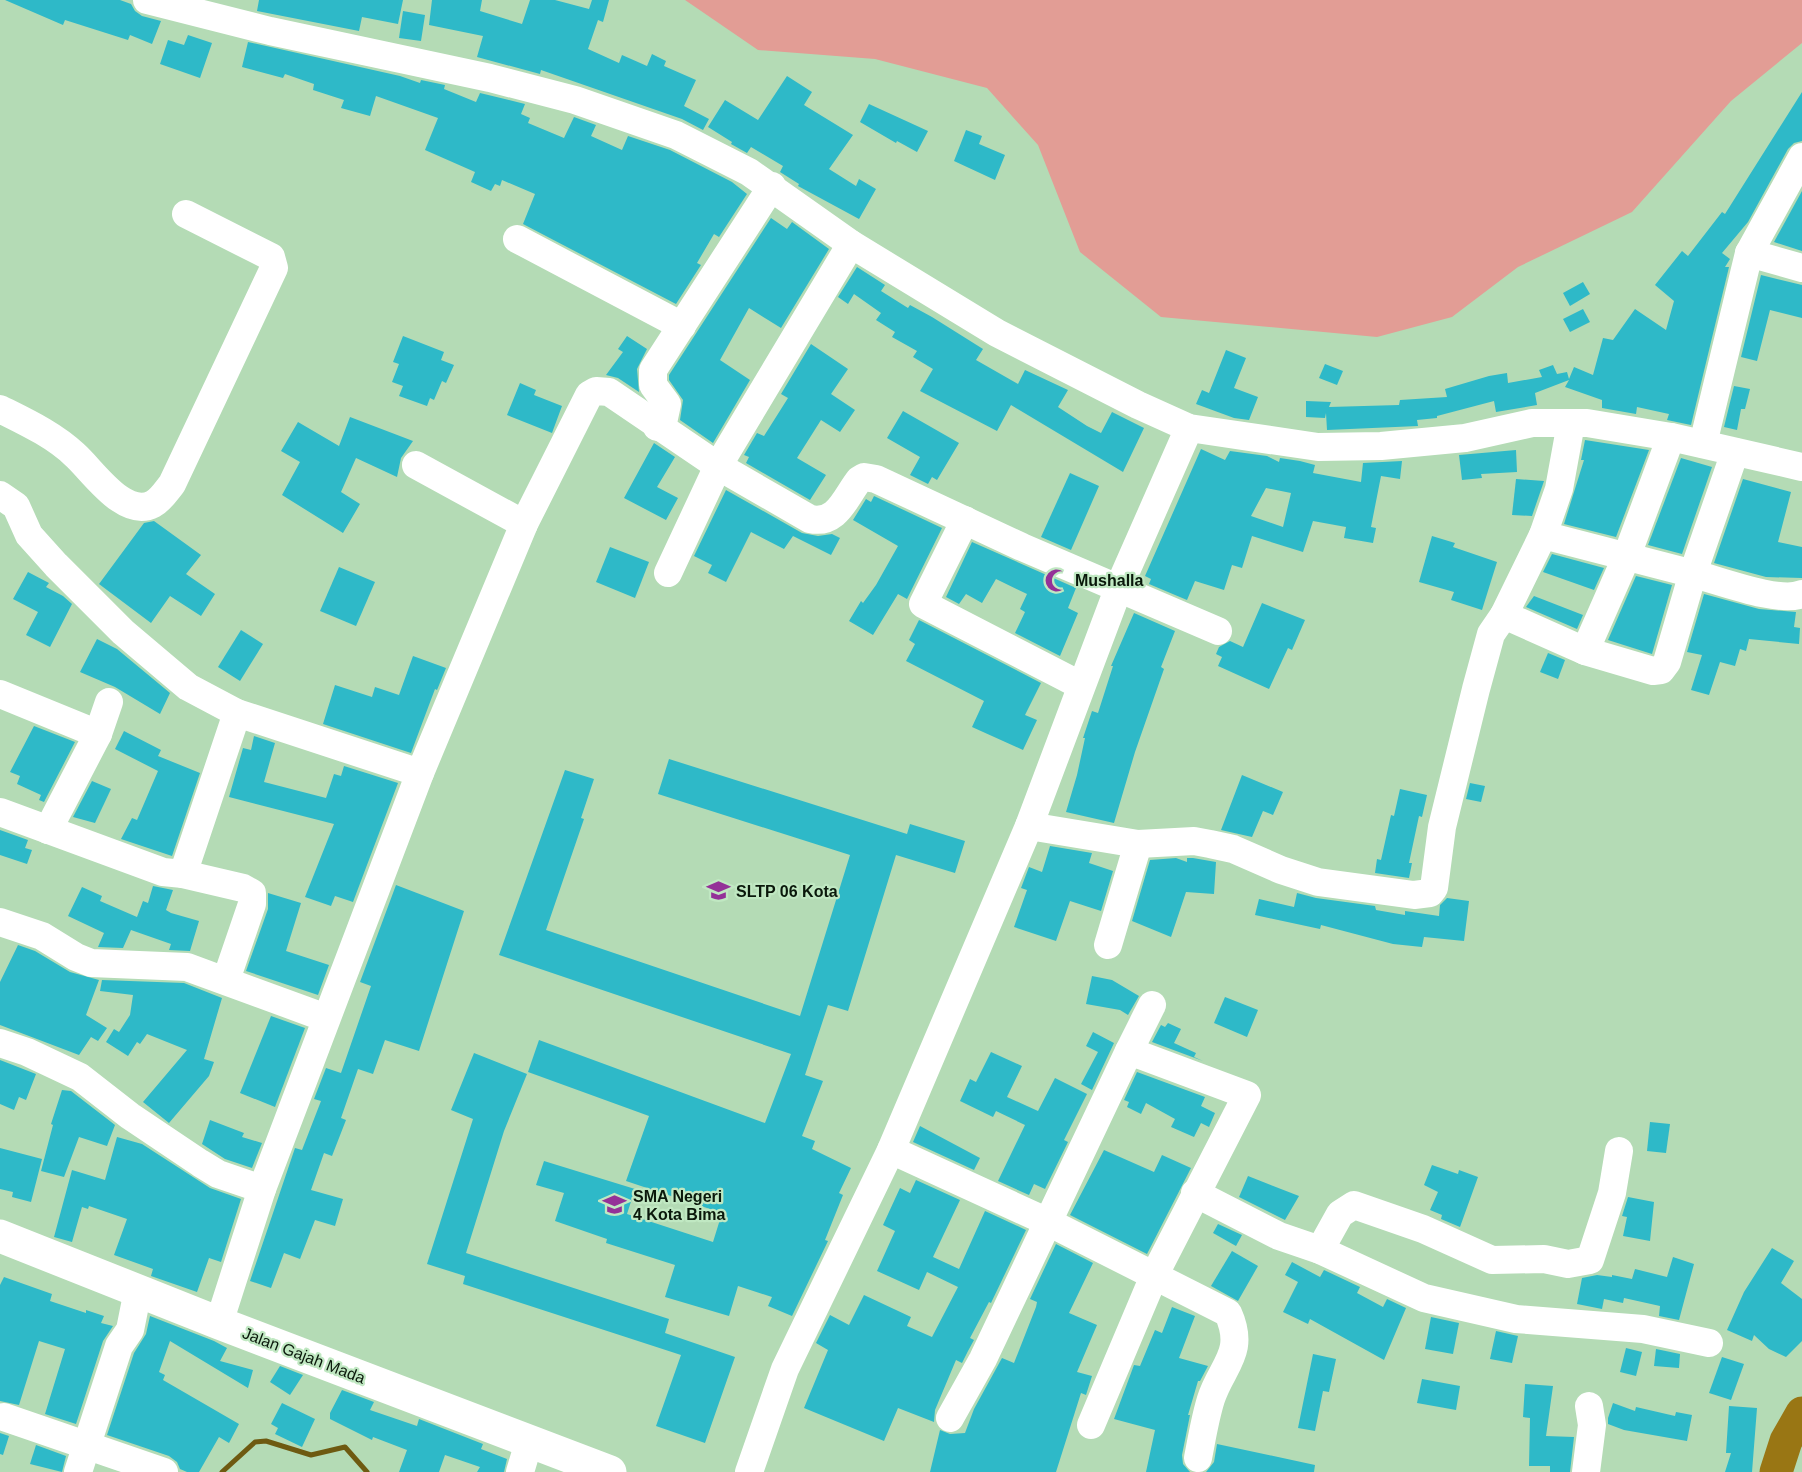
<svg xmlns="http://www.w3.org/2000/svg" width="1802" height="1472" font-family="Helvetica,sans-serif">
<rect width="100%" height="100%" fill="#b4dbb5"/>
<polygon fill="#e29d95" points="685,0 1802,0 1802,43 1731,101 1632,212 1518,267 1452,317 1377,337 1161,317 1080,252 1038,145 987,88 875,59 758,50"/>
<g fill="none" stroke-linecap="round" stroke-linejoin="round">
<polyline stroke="#6e5a11" stroke-width="5" points="222,1472 255,1442 266,1441 311,1455 345,1447 367,1472"/>
<polyline stroke="#997614" stroke-width="33" points="1776,1472 1786,1441 1802,1413"/>
</g>
<g fill="#2eb9c8" fill-rule="evenodd">
<polygon points="5,0 120,0 131,4 135,11 142,16 161,21 152,44 130,35 128,40 65,20 63,25"/>
<polygon points="259,0 403,0 398,24 362,17 359,31 257,11"/>
<polygon points="432,0 482,0 480,11 522,24 530,0 555,0 589,9 592,0 609,0 603,22 598,20 588,49 619,63 622,55 647,66 652,54 666,61 664,66 696,80 684,106 709,119 703,130 682,119 541,70 540,74 477,57 483,36 429,25"/>
<polygon points="403,11 425,15 421,41 399,38"/>
<polygon points="188,35 212,43 200,78 160,64 168,40 184,45"/>
<polygon points="248,42 400,76 420,83 421,80 445,85 444,89 476,102 480,93 525,104 521,114 530,118 528,123 564,138 574,117 596,125 591,136 622,150 628,136 670,150 732,182 747,194 719,237 714,234 697,263 701,265 676,304 523,224 535,194 502,180 500,186 495,184 491,191 471,182 475,172 425,150 438,118 376,96 370,116 341,108 344,100 313,90 314,84 285,74 283,78 242,67"/>
<polygon points="787,76 812,92 804,105 853,135 829,169 856,186 859,179 876,189 859,219 798,186 799,184 780,172 783,166 751,147 747,153 731,144 732,142 708,127 725,100 758,120"/>
<polygon points="1802,92 1802,141 1794,143 1788,149 1748,222 1722,253 1730,259 1725,267 1729,267 1691,425 1667,420 1669,414 1637,407 1636,414 1602,408 1602,400 1565,387 1569,380 1535,393 1537,405 1496,412 1494,401 1437,416 1437,418 1417,420 1418,426 1327,430 1326,413 1325,418 1306,417 1306,401 1331,402 1329,407 1399,405 1400,400 1447,397 1445,389 1489,376 1507,373 1508,383 1542,377 1539,370 1553,365 1557,374 1567,372 1569,379 1574,367 1593,375 1603,338 1613,340 1635,309 1666,330 1674,301 1655,285 1682,251 1688,256 1722,212 1725,214"/>
<polygon points="869,104 928,131 917,152 897,141 896,143 860,122"/>
<polygon points="966,130 982,136 979,144 1005,155 995,180 954,161"/>
<polygon points="1802,191 1802,251 1774,242"/>
<polygon points="771,218 787,229 792,222 829,249 781,328 749,308 720,360 750,380 713,443 680,420 683,400 669,380 669,375"/>
<polygon points="857,267 885,285 881,291 908,308 910,305 932,317 983,349 976,360 1018,384 1025,370 1068,390 1058,407 1087,426 1101,433 1112,412 1144,428 1123,472 1011,405 997,431 920,391 933,369 913,357 917,351 892,337 895,332 876,320 881,313 854,294 848,304 838,297"/>
<polygon points="1761,275 1802,285 1802,318 1770,310 1757,361 1741,357"/>
<polygon points="1583,282 1590,294 1570,306 1563,293"/>
<polygon points="1583,309 1590,322 1570,332 1563,319"/>
<polygon points="403,336 444,352 441,360 454,365 446,383 442,381 434,400 430,398 427,406 399,396 403,386 392,382 399,364 393,362"/>
<polygon points="627,336 647,349 637,369 639,392 618,378 606,375 623,352 618,349"/>
<polygon points="811,344 848,369 831,394 855,410 840,432 821,420 797,458 826,475 810,500 746,463 749,457 744,455 757,433 764,436 788,398 781,394"/>
<polygon points="1226,350 1246,358 1234,388 1258,397 1249,420 1234,418 1196,404 1202,390 1209,393"/>
<polygon points="1325,364 1343,371 1337,385 1319,378"/>
<polygon points="520,383 536,390 534,395 562,406 552,433 507,415"/>
<polygon points="1734,386 1750,389 1745,409 1741,409 1737,430 1724,427"/>
<polygon points="903,411 959,443 937,480 932,477 928,484 910,475 920,457 887,438"/>
<polygon points="350,417 413,441 401,458 397,477 356,458 341,492 360,504 343,533 282,495 300,462 281,451 298,422 339,446"/>
<polygon points="1585,440 1649,450 1616,537 1564,524 1584,460 1581,460"/>
<polygon points="654,443 675,457 657,487 678,498 666,520 624,498"/>
<path d="M 1201,449 L 1225,460 L 1230,451 L 1267,456 L 1279,462 L 1280,458 L 1300,461 L 1315,465 L 1313,473 L 1361,482 L 1363,463 L 1402,461 L 1400,479 L 1381,476 L 1371,527 L 1376,528 L 1373,543 L 1344,538 L 1346,527 L 1313,521 L 1303,552 L 1252,536 L 1242,568 L 1232,565 L 1224,590 L 1195,581 L 1187,600 L 1149,584 L 1151,579 L 1145,576 ZM 1266,488 L 1291,493 L 1283,527 L 1251,516 Z"/>
<polygon points="1516,450 1517,472 1481,474 1482,478 1462,480 1459,455"/>
<polygon points="1681,458 1712,467 1682,554 1648,545"/>
<polygon points="1070,473 1099,486 1071,550 1041,537"/>
<polygon points="1516,479 1544,481 1532,516 1512,515"/>
<polygon points="1743,479 1791,492 1778,542 1802,547 1802,578 1766,577 1714,563"/>
<polygon points="726,490 802,533 818,536 832,534 840,538 831,555 793,536 784,549 751,532 726,582 708,573 712,565 694,556"/>
<polygon points="874,496 942,528 907,599 898,594 873,635 849,621 861,601 863,603 876,585 898,546 853,520 866,499 871,502"/>
<polygon points="154,521 201,555 186,574 215,594 201,616 170,596 151,623 99,584 144,523"/>
<polygon points="1432,536 1455,543 1453,547 1497,562 1482,610 1451,600 1454,592 1419,582"/>
<polygon points="972,542 1076,588 1068,608 1078,613 1060,656 1015,633 1025,612 1020,609 1027,594 996,579 982,603 966,594 959,604 946,597"/>
<polygon points="610,547 649,562 635,598 596,582"/>
<polygon points="1552,554 1604,568 1594,590 1543,572"/>
<polygon points="339,567 375,582 356,626 320,611"/>
<polygon points="28,572 49,583 46,587 63,596 72,604 50,647 26,635 38,612 13,599"/>
<polygon points="1636,576 1672,585 1652,654 1608,640"/>
<polygon points="1704,594 1759,609 1796,612 1794,627 1800,628 1799,644 1749,639 1746,651 1740,649 1735,666 1720,662 1709,695 1691,690 1702,655 1687,652"/>
<polygon points="1534,596 1583,615 1577,629 1526,607"/>
<polygon points="1262,603 1305,620 1292,650 1288,648 1269,689 1218,666 1222,657 1216,654 1219,647 1230,641 1243,647"/>
<polygon points="1134,613 1175,631 1161,667 1164,669 1135,752 1114,823 1066,812 1077,775 1085,738 1083,738 1092,711 1098,713 1113,666 1111,666"/>
<polygon points="919,620 1041,683 1025,715 1037,720 1023,750 972,727 984,701 906,661 915,644 909,640"/>
<polygon points="241,630 263,644 240,681 218,667"/>
<polygon points="97,639 117,649 170,693 160,714 115,687 80,672"/>
<polygon points="1548,653 1565,660 1558,679 1540,672"/>
<polygon points="413,656 446,668 437,690 435,689 411,753 323,724 335,685 372,697 375,687 399,695"/>
<polygon points="34,726 75,742 44,802 39,800 41,795 17,784 20,776 10,772"/>
<polygon points="124,731 161,750 158,756 200,773 172,856 121,839 132,818 137,820 158,771 115,749"/>
<polygon points="254,736 275,743 264,782 326,798 334,774 341,776 344,766 398,783 353,902 335,896 331,906 305,897 334,824 229,797 243,748 251,750"/>
<polygon points="669,759 907,834 910,824 965,841 955,873 896,855 848,1011 828,1005 805,1075 823,1081 802,1136 815,1141 812,1149 851,1168 839,1193 843,1195 825,1240 828,1241 792,1316 768,1306 772,1297 738,1286 729,1316 665,1297 675,1265 606,1243 607,1239 555,1221 564,1193 536,1185 544,1161 635,1189 627,1214 713,1242 722,1213 626,1181 649,1116 528,1072 539,1040 765,1123 791,1054 499,955 565,770 594,779 581,818 584,819 546,930 800,1016 850,855 658,794"/>
<polygon points="1242,775 1283,792 1273,815 1263,811 1252,837 1221,830"/>
<polygon points="92,781 111,789 95,823 73,817"/>
<polygon points="1470,783 1485,786 1481,802 1466,799"/>
<polygon points="1400,789 1427,795 1422,817 1419,816 1409,863 1412,863 1409,878 1375,873 1377,859 1381,860 1391,815 1394,816"/>
<polygon points="0,830 28,840 25,848 32,850 27,864 0,855"/>
<polygon points="1050,846 1092,853 1089,863 1113,871 1101,911 1070,901 1056,941 1014,927 1027,890 1021,888 1029,867 1042,872"/>
<polygon points="1176,858 1187,862 1187,858 1193,858 1216,862 1214,894 1186,892 1171,937 1132,921 1150,860"/>
<polygon points="396,885 464,911 419,1051 385,1040 373,1074 358,1069 341,1118 346,1120 332,1156 324,1153 311,1190 343,1199 335,1226 315,1220 300,1259 284,1253 271,1288 250,1281 295,1148 302,1150 321,1101 314,1099 326,1068 341,1073 371,986 360,982"/>
<polygon points="153,886 173,890 166,910 171,913 199,921 190,951 169,950 171,944 131,930 123,948 98,947 104,933 68,916 82,887 102,896 100,901 137,917 143,901 148,903"/>
<polygon points="268,893 301,903 286,951 329,965 318,995 246,971 268,909"/>
<polygon points="1297,893 1316,898 1375,906 1376,910 1405,915 1405,911 1439,916 1440,905 1447,898 1469,901 1464,941 1424,937 1422,947 1393,944 1321,925 1320,929 1255,915 1259,899 1294,907"/>
<polygon points="18,945 35,951 70,972 99,980 86,1015 107,1028 98,1041 91,1037 79,1055 0,1025 0,982"/>
<polygon points="1092,976 1112,980 1139,996 1128,1015 1120,1010 1086,1004"/>
<polygon points="102,980 184,983 222,998 204,1059 214,1062 209,1076 169,1123 143,1102 187,1050 147,1034 140,1044 137,1042 128,1056 106,1042 114,1029 119,1032 130,1015 133,995 100,991"/>
<polygon points="1225,997 1258,1010 1247,1037 1214,1023"/>
<polygon points="271,1016 305,1028 275,1107 240,1093"/>
<polygon points="1168,1023 1181,1029 1174,1043 1196,1053 1194,1057 1203,1061 1152,1042 1161,1025 1165,1027"/>
<polygon points="1093,1032 1114,1043 1092,1090 1081,1084 1098,1052 1086,1046"/>
<polygon points="991,1052 1022,1066 1007,1097 1038,1111 1055,1078 1087,1094 1064,1140 1068,1142 1045,1189 1034,1184 1029,1195 998,1181 1025,1125 996,1111 993,1117 960,1101 970,1079 976,1082"/>
<polygon points="474,1053 527,1074 504,1131 466,1253 669,1319 665,1333 735,1357 705,1443 656,1426 681,1355 463,1284 465,1276 427,1264 473,1119 451,1110"/>
<polygon points="0,1060 36,1074 26,1100 19,1097 14,1110 0,1104"/>
<polygon points="1137,1072 1205,1097 1201,1106 1215,1113 1209,1127 1201,1123 1194,1137 1171,1127 1175,1119 1146,1103 1141,1114 1127,1107 1129,1102 1124,1100"/>
<polygon points="62,1090 71,1091 115,1125 107,1146 79,1137 64,1177 41,1171 53,1125 51,1124"/>
<polygon points="210,1120 244,1133 242,1137 262,1143 252,1168 225,1159 202,1144"/>
<polygon points="1650,1122 1670,1124 1666,1153 1647,1151"/>
<polygon points="920,1126 980,1158 974,1170 913,1142"/>
<polygon points="117,1137 142,1144 210,1188 241,1199 221,1262 209,1258 197,1292 151,1276 153,1269 114,1255 127,1219 89,1206 88,1209 82,1207 72,1242 54,1237 72,1170 105,1180"/>
<polygon points="0,1148 42,1159 31,1202 12,1197 13,1192 0,1189"/>
<polygon points="1104,1150 1154,1172 1162,1155 1191,1168 1147,1254 1070,1215"/>
<polygon points="1432,1165 1458,1174 1459,1170 1478,1177 1460,1227 1441,1219 1442,1215 1430,1210 1438,1192 1424,1185"/>
<polygon points="1248,1176 1299,1196 1285,1220 1239,1197"/>
<polygon points="916,1180 960,1200 933,1257 959,1269 985,1211 1026,1230 991,1303 989,1302 970,1338 974,1340 968,1351 962,1363 956,1360 935,1410 934,1422 898,1408 884,1441 804,1408 828,1350 816,1343 830,1315 849,1325 864,1295 911,1317 907,1326 932,1337 958,1287 927,1272 919,1290 877,1271 895,1231 883,1225 900,1188 910,1193"/>
<polygon points="1628,1197 1654,1202 1650,1241 1623,1236 1627,1217 1622,1216"/>
<polygon points="1218,1224 1242,1235 1236,1246 1213,1233"/>
<polygon points="1056,1244 1093,1263 1069,1313 1097,1325 1077,1372 1092,1376 1086,1395 1081,1393 1056,1472 930,1472 940,1430 950,1434 965,1433 974,1409 1002,1358 1014,1363 1036,1307 1037,1302 1030,1299"/>
<polygon points="1772,1248 1794,1261 1781,1283 1802,1299 1802,1341 1786,1357 1769,1349 1754,1335 1752,1341 1727,1330 1744,1292"/>
<polygon points="1232,1251 1258,1266 1238,1301 1211,1286"/>
<polygon points="1673,1257 1694,1264 1679,1320 1659,1316 1660,1306 1624,1298 1623,1303 1604,1299 1602,1309 1577,1304 1582,1278 1597,1275 1612,1277 1612,1275 1632,1279 1635,1269 1667,1277"/>
<polygon points="1292,1262 1320,1277 1324,1270 1360,1287 1357,1293 1383,1307 1387,1299 1406,1308 1384,1360 1310,1319 1308,1324 1283,1312 1298,1282 1285,1275"/>
<polygon points="4,1277 52,1294 50,1301 86,1313 86,1310 104,1316 101,1323 113,1326 103,1341 76,1424 45,1414 65,1349 39,1341 19,1405 0,1401 0,1285"/>
<polygon points="1172,1307 1195,1316 1179,1358 1208,1366 1200,1381 1198,1381 1188,1415 1190,1415 1182,1455 1183,1464 1190,1472 1146,1472 1155,1430 1114,1419 1134,1365 1140,1366 1155,1330 1162,1333"/>
<polygon points="150,1316 214,1341 227,1348 220,1361 253,1370 248,1388 170,1341 159,1372 165,1375 163,1380 239,1424 229,1443 219,1437 199,1472 187,1472 180,1469 177,1462 169,1456 107,1435 134,1353 146,1334"/>
<polygon points="1431,1317 1459,1323 1453,1354 1425,1349"/>
<polygon points="1496,1331 1518,1336 1512,1363 1490,1359"/>
<polygon points="1626,1348 1642,1352 1636,1376 1620,1372"/>
<polygon points="1656,1349 1680,1354 1679,1368 1654,1366"/>
<polygon points="1313,1354 1336,1359 1329,1392 1323,1391 1315,1431 1298,1428"/>
<polygon points="1722,1357 1744,1364 1731,1400 1709,1393"/>
<polygon points="280,1366 303,1375 290,1395 270,1382"/>
<polygon points="1422,1379 1460,1386 1456,1410 1417,1403"/>
<polygon points="1525,1384 1553,1386 1546,1436 1574,1437 1570,1472 1550,1472 1550,1466 1529,1466 1530,1418 1523,1417"/>
<polygon points="342,1390 374,1402 370,1410 417,1426 419,1419 483,1444 481,1449 507,1459 504,1472 477,1472 480,1467 445,1455 439,1472 399,1472 407,1450 373,1437 372,1440 330,1419 330,1413"/>
<polygon points="282,1403 315,1419 302,1447 275,1434 278,1428 271,1424"/>
<polygon points="1613,1403 1635,1411 1636,1407 1675,1416 1676,1412 1692,1415 1687,1441 1624,1430 1608,1424 1608,1418"/>
<polygon points="1729,1406 1757,1408 1752,1472 1725,1472 1731,1453 1726,1453"/>
<polygon points="0,1433 9,1436 3,1455 0,1454"/>
<polygon points="1217,1444 1315,1465 1314,1472 1206,1472 1214,1462"/>
<polygon points="36,1445 66,1456 62,1472 30,1464"/>
</g>
<g fill="none" stroke-linecap="round" stroke-linejoin="round">
<g stroke="#fff" stroke-width="28">
<polyline points="147,0 270,31 490,78 575,100 676,135 749,172 851,244 997,333 1138,405 1189,428 1318,447 1381,446 1465,438 1532,423 1587,423 1671,437 1802,467"/>
<polyline points="517,239 682,326"/>
<polyline points="1749,253 1802,268"/>
<path d="M 0,409 C 26,422 54,435 75,455 C 93,471 124,519 153,504 C 161,500 167,490 172,484 L 274,268 L 271,257 L 186,214"/>
<polyline points="1571,423 1559,489 1543,535 1504,615 1585,651 1653,671 1661,670 1667,662 1693,573 1735,452"/>
<polyline points="657,427 664,418 667,404 653,385 653,370 772,186"/>
<polyline points="1703,444 1749,253 1802,157"/>
<polyline points="416,465 524,524"/>
<polyline points="0,495 16,506 29,535 56,565 123,632 188,687 237,713 420,773"/>
<polyline points="965,520 923,604 1080,685"/>
<path d="M 1543,535 C 1592,548 1641,560 1690,573 C 1716,579 1778,604 1802,594"/>
<polyline points="668,573 718,466 851,244"/>
<polyline points="1585,651 1626,558 1671,437"/>
<polyline points="0,694 98,734"/>
<polyline points="0,812 163,872 183,874 237,713"/>
<polyline points="1029,826 1138,844 1194,841 1210,844 1233,849 1281,870 1318,882 1414,895 1430,893 1434,888 1442,827 1476,689 1491,634 1504,615"/>
<polyline points="48,830 98,734 109,702"/>
<polyline points="183,874 243,888 252,893 252,904 226,980"/>
<polyline points="0,922 42,936 76,957 91,963 187,967 326,1018"/>
<polyline points="1108,945 1138,844"/>
<polyline points="0,1043 27,1052 80,1077 130,1116 200,1163 218,1174 262,1189"/>
<polyline points="1129,1051 1152,1005"/>
<path d="M 891,1150 L 1048,1222 L 1228,1313 C 1246,1353 1222,1365 1211,1399 C 1205,1418 1202,1438 1198,1458"/>
<polyline points="1195,1193 1279,1236 1320,1250 1424,1298 1516,1319 1643,1329 1709,1343"/>
<polyline points="1320,1250 1340,1214 1354,1205 1423,1229 1492,1260 1544,1259 1568,1264 1590,1260 1612,1193 1619,1151"/>
<path d="M 219,1323 L 262,1189 L 420,773 L 524,524 L 589,395 L 596,391 L 609,392 L 718,466 L 810,519 C 837,525 845,498 859,480 L 864,477 L 876,479 L 1022,547 L 1218,631"/>
<polyline points="4,1417 164,1472"/>
<polyline points="950,1418 983,1359 1129,1051 1247,1095 1154,1276 1091,1425"/>
<polyline points="78,1472 119,1346 130,1330 138,1290"/>
<polyline points="520,1472 529,1442"/>
<polyline points="749,1472 785,1369 891,1150 1029,826 1119,587 1189,428"/>
<polyline points="1586,1472 1592,1425 1589,1406"/>
</g>
<polyline stroke="#fff" stroke-width="33" points="0,1236 219,1323 610,1472"/>
</g>
<defs>
<symbol id="mosque-bare" viewBox="-9 -9 18 18"><path d="M3.5-4.9A6 6 0 1 0 3.5 4.9A5 5 0 1 1 3.5-4.9Z" fill="#943198" stroke="#c0e8c2" stroke-width="2.5" paint-order="stroke"/></symbol>
<symbol id="school-bare" viewBox="-9 -9 18 18"><path d="M0-5L7-2L0 1L-7-2ZM-4 1L0 2.5L4 1V4Q0 6-4 4Z" fill="#943198" stroke="#c0e8c2" stroke-width="2.5" paint-order="stroke"/></symbol>
</defs>
<g fill-rule="evenodd">
<use href="#mosque-bare" x="1040" y="564" width="33" height="33"/>
<use href="#school-bare" x="702" y="874" width="33" height="33"/>
<use href="#school-bare" x="598" y="1188" width="33" height="33"/>
</g>
<g text-anchor="middle" stroke-width="4.5" stroke-linejoin="round" paint-order="stroke">
<g font-size="16" font-weight="bold" fill="#0a180b" stroke="#c0e8c2" text-anchor="start">
<text x="1075" y="586">Mushalla</text>
<text x="736" y="897">SLTP 06 Kota</text>
<text x="633" y="1202">SMA Negeri<tspan x="633" dy="18">4 Kota Bima</tspan></text>
</g>
<g font-size="16" fill="#0a180b" stroke="#c0e8c2">
<text transform="translate(304 1355) rotate(21)" y="6">Jalan Gajah Mada</text>
</g>
</g>
</svg>
